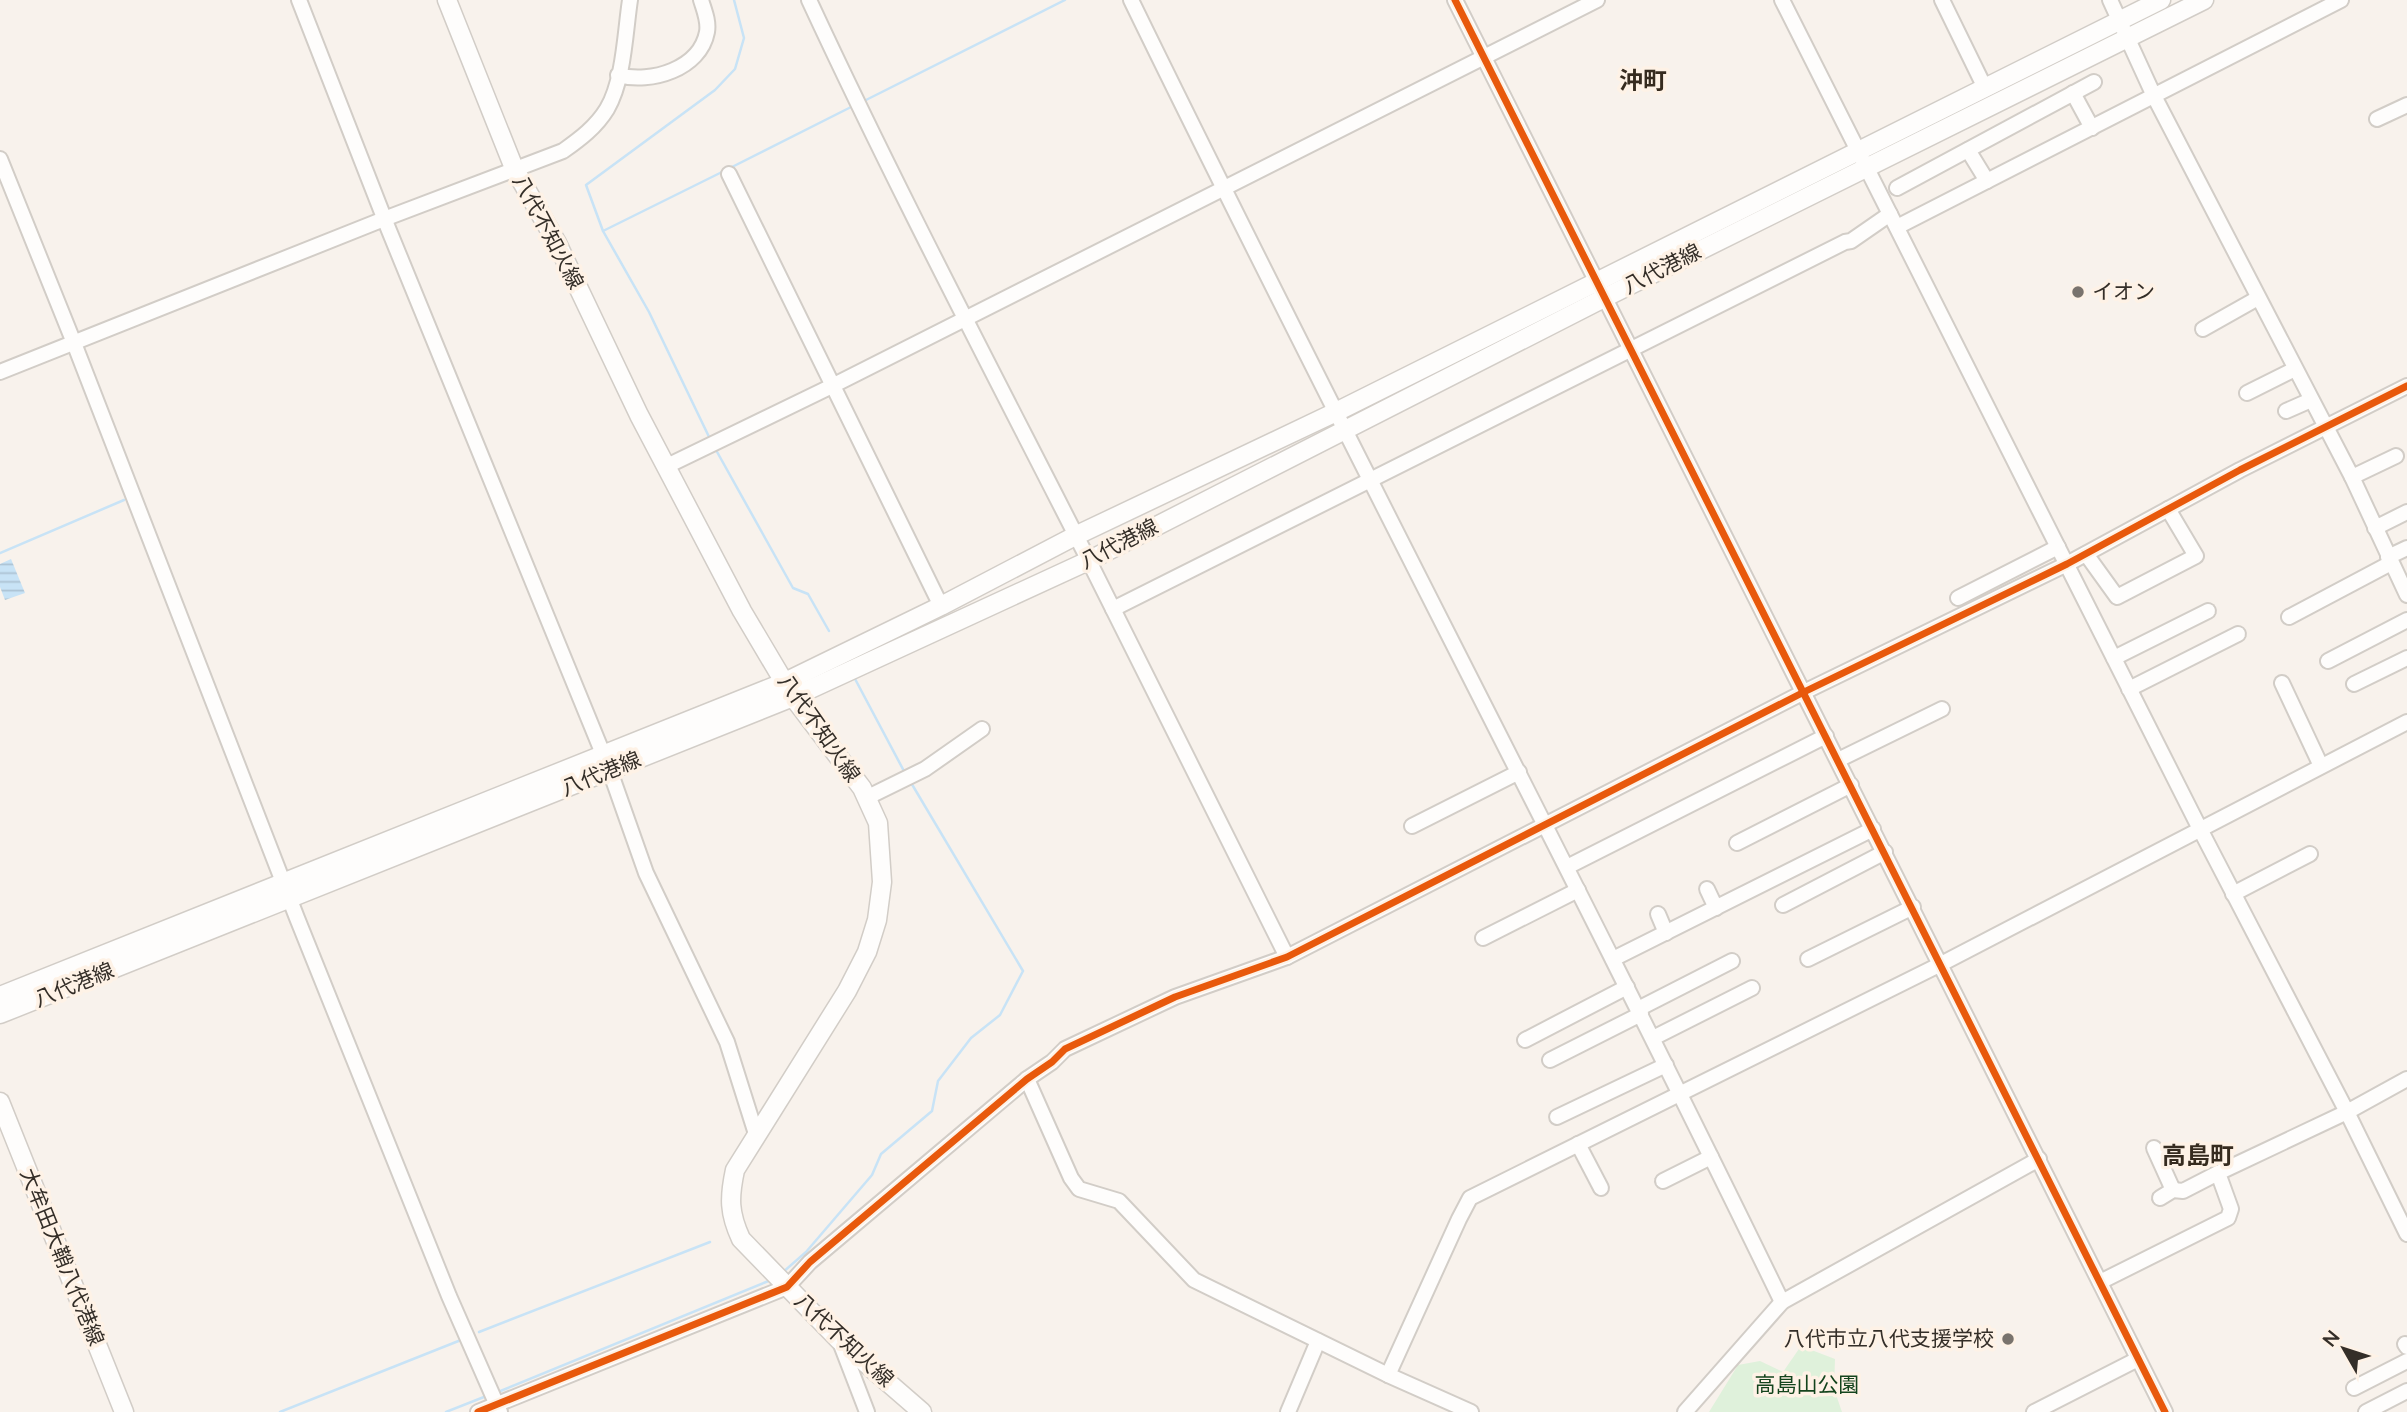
<svg xmlns="http://www.w3.org/2000/svg" width="2407" height="1412" font-family="Mulish,'Noto Sans JP',sans-serif">
<defs>
<pattern id="water-rules" width="6" height="5" patternUnits="userSpaceOnUse" patternTransform="scale(1.75)"><rect width="6" height="5" fill="#c8e3f6"/><path d="M0 2.5h6" fill="none" stroke="#acc3d3"/></pattern>
</defs>
<rect width="100%" height="100%" fill="#f8f2ec"/>
<polygon fill="#dff1db" points="1801,1346 1835,1359 1834,1389 1842,1412 1709,1412 1738,1365 1760,1361 1783,1372"/>
<polygon fill="url(#water-rules)" points="11,559 25,593 5,600 0,587 0,564"/>
<g fill="none" stroke-linecap="round" stroke-linejoin="round">
<g stroke="#c8e3f6" stroke-width="2.5">
<polyline points="864,101 1065,0"/>
<polyline points="730,168 855,105"/>
<polyline points="603,231 724,171"/>
<polyline points="711,441 649,312 603,231 586,185 715,90 735,69 744,38 734,0"/>
<polyline points="716,450 793,588 808,594 829,631"/>
<polyline points="0,553 124,500"/>
<polyline points="854,677 905,773"/>
<polyline points="782,1273 806,1252 872,1175 881,1154 932,1111 938,1081 971,1038 1000,1015 1023,971 910,781"/>
<polyline points="479,1332 710,1242"/>
<polyline points="498,1392 771,1280"/>
<polyline points="280,1412 461,1340"/>
<polyline points="446,1412 489,1395"/>
</g>
<defs>
<g id="minor">
<polyline points="299,0 388,228 610,771 646,873 727,1042 756,1134"/>
<path d="M 809,0 C 897,190 995,376 1090,563 C 1156,694 1221,826 1287,957"/>
<path d="M 1131,0 C 1343,436 1570,865 1782,1302"/>
<polyline points="1455,0 2165,1412"/>
<polyline points="1782,0 2200,829 2347,1112 2407,1234"/>
<polyline points="1942,0 1985,88"/>
<polyline points="2110,0 2154,96 2352,477 2407,595"/>
<path d="M 618,75 C 651,84 700,69 707,32 C 709,21 704,10 701,0"/>
<polyline points="2073,93 2092,128"/>
<polyline points="2377,119 2407,105"/>
<polyline points="1968,150 1987,181"/>
<polyline points="0,159 74,343 297,918 449,1296 500,1412"/>
<polyline points="729,174 941,606"/>
<polyline points="1897,188 2094,82"/>
<polyline points="1897,227 2341,0"/>
<polyline points="2203,329 2258,298"/>
<path d="M 0,372 L 384,219 L 563,151 C 580,139 596,127 607,109 C 624,80 625,33 630,0"/>
<polyline points="2247,393 2295,369"/>
<polyline points="2286,411 2311,400"/>
<polyline points="667,466 832,386 1597,0"/>
<polyline points="2352,477 2396,456"/>
<polyline points="2375,528 2407,512"/>
<polyline points="2086,554 2117,597 2196,556 2168,509"/>
<polyline points="2388,557 2407,548"/>
<polyline points="1958,598 2058,547"/>
<polyline points="1113,609 1845,242 1851,241 1890,214"/>
<polyline points="2289,617 2391,563"/>
<polyline points="2114,658 2208,611"/>
<polyline points="2328,661 2407,620"/>
<polyline points="2282,683 2321,766"/>
<polyline points="2354,684 2407,658"/>
<polyline points="2129,689 2238,634"/>
<polyline points="1838,760 1942,709"/>
<polyline points="866,798 925,769 982,729"/>
<polyline points="1412,826 1519,772"/>
<polyline points="1737,843 1851,785"/>
<polyline points="1567,867 1826,736"/>
<polyline points="1707,889 1716,908"/>
<polyline points="2233,894 2310,854"/>
<polyline points="1783,905 1885,852"/>
<polyline points="1658,914 1666,933"/>
<polyline points="1483,938 1578,890"/>
<polyline points="1613,959 1873,829"/>
<polyline points="1808,959 1913,907"/>
<polyline points="1638,1009 1732,961"/>
<polyline points="1653,1038 1752,988"/>
<polyline points="1525,1040 1627,987"/>
<polyline points="1550,1060 1641,1014"/>
<polyline points="1027,1079 1071,1178 1079,1189 1119,1201 1194,1280 1388,1375 1471,1412"/>
<polyline points="1557,1117 1666,1065"/>
<polyline points="1578,1144 1601,1188"/>
<polyline points="2154,1148 2173,1190"/>
<polyline points="1663,1181 1711,1157"/>
<polyline points="2160,1198 2173,1190 2183,1191 2218,1173"/>
<polyline points="2100,1282 2228,1218 2231,1209 2218,1173 2347,1112 2407,1079"/>
<polyline points="840,1342 867,1412"/>
<polyline points="2405,1344 2407,1347"/>
<polyline points="1388,1375 1459,1219 1470,1198 1941,964 2407,722"/>
<polyline points="2354,1388 2407,1361"/>
<polyline points="478,1412 787,1287 810,1262 1027,1079 1052,1062 1065,1049 1175,997 1287,957 1804,692 2067,564 2240,470 2407,386"/>
<polyline points="1288,1412 1318,1341"/>
<polyline points="1685,1412 1782,1302 2039,1159"/>
<polyline points="2034,1412 2138,1359"/>
<polyline points="2366,1412 2407,1391"/>
</g>
<g id="major">
<path d="M 447,0 L 514,168 L 557,243 L 639,415 L 742,611 L 793,697 L 862,788 L 878,823 L 882,882 L 877,920 L 867,952 L 847,991 L 735,1170 C 729,1198 729,1213 741,1239 L 839,1340 L 922,1412"/>
<polyline points="0,996 785,682 941,606 1075,536 1336,412 2161,0"/>
<polyline points="0,1014 793,697 1088,561 1604,298 2204,0"/>
<polyline points="0,1102 124,1412"/>
</g>
</defs>
<use href="#minor" stroke="#d2cdc7" stroke-width="18"/>
<use href="#major" stroke="#d2cdc7" stroke-width="21"/>
<use href="#minor" stroke="#fefdfc" stroke-width="14"/>
<use href="#major" stroke="#fefdfc" stroke-width="18"/>
<defs>
<g id="cycleway">
<polyline points="1455,0 2165,1412"/>
<polyline points="478,1412 787,1287 810,1262 1027,1079 1052,1062 1065,1049 1175,997 1287,957 1804,692 2067,564 2240,470 2407,386"/>
</g>
</defs>
<use href="#cycleway" stroke="#fef2e6" stroke-width="11"/>
<use href="#cycleway" stroke="#e8590c" stroke-width="7"/>
</g>
<g fill="#79736d" stroke="#fef2e6" stroke-width="2.5">
<circle cx="2078" cy="292" r="7"/>
<circle cx="2008" cy="1339" r="7"/>
</g>
<g text-anchor="middle" stroke-width="7" stroke-linejoin="round" paint-order="stroke">
<g font-size="21" fill="#342e28" stroke="#fef2e6">
<text transform="translate(548 232) rotate(62)" y="7">八代不知火線</text>
<text transform="translate(1662 269) rotate(-27)" y="7">八代港線</text>
<text transform="translate(1119 544) rotate(-27)" y="7">八代港線</text>
<text transform="translate(819 728) rotate(55)" y="7">八代不知火線</text>
<text transform="translate(601 774) rotate(-22)" y="7">八代港線</text>
<text transform="translate(74 985) rotate(-22)" y="7">八代港線</text>
<text transform="translate(62 1257) rotate(68)" y="7">大牟田大鞘八代港線</text>
<text transform="translate(844 1340) rotate(43)" y="7">八代不知火線</text>
</g>
<g font-size="21" fill="#342e28" stroke="#fef2e6" text-anchor="start">
<text x="2092" y="299">イオン</text>
<text x="1994" y="1346" text-anchor="end">八代市立八代支援学校</text>
</g>
<g font-size="21" fill="#14441d" stroke="#fef2e6">
<text x="1807" y="1392">高島山公園</text>
</g>
<g font-size="24" font-weight="bold" fill="#362b1f" stroke="#fef2e6">
<text x="1643" y="89">沖町</text>
<text x="2198" y="1164">高島町</text>
</g>
</g>
<g transform="translate(2344 1349) rotate(309)" stroke="#fef2e6" stroke-width="5" paint-order="stroke">
<path d="M0-5L12 26L0 18L-12 26Z" fill="#342e28"/>
<text y="-10" font-size="19" font-weight="bold" text-anchor="middle" fill="#342e28">N</text>
</g>
</svg>
